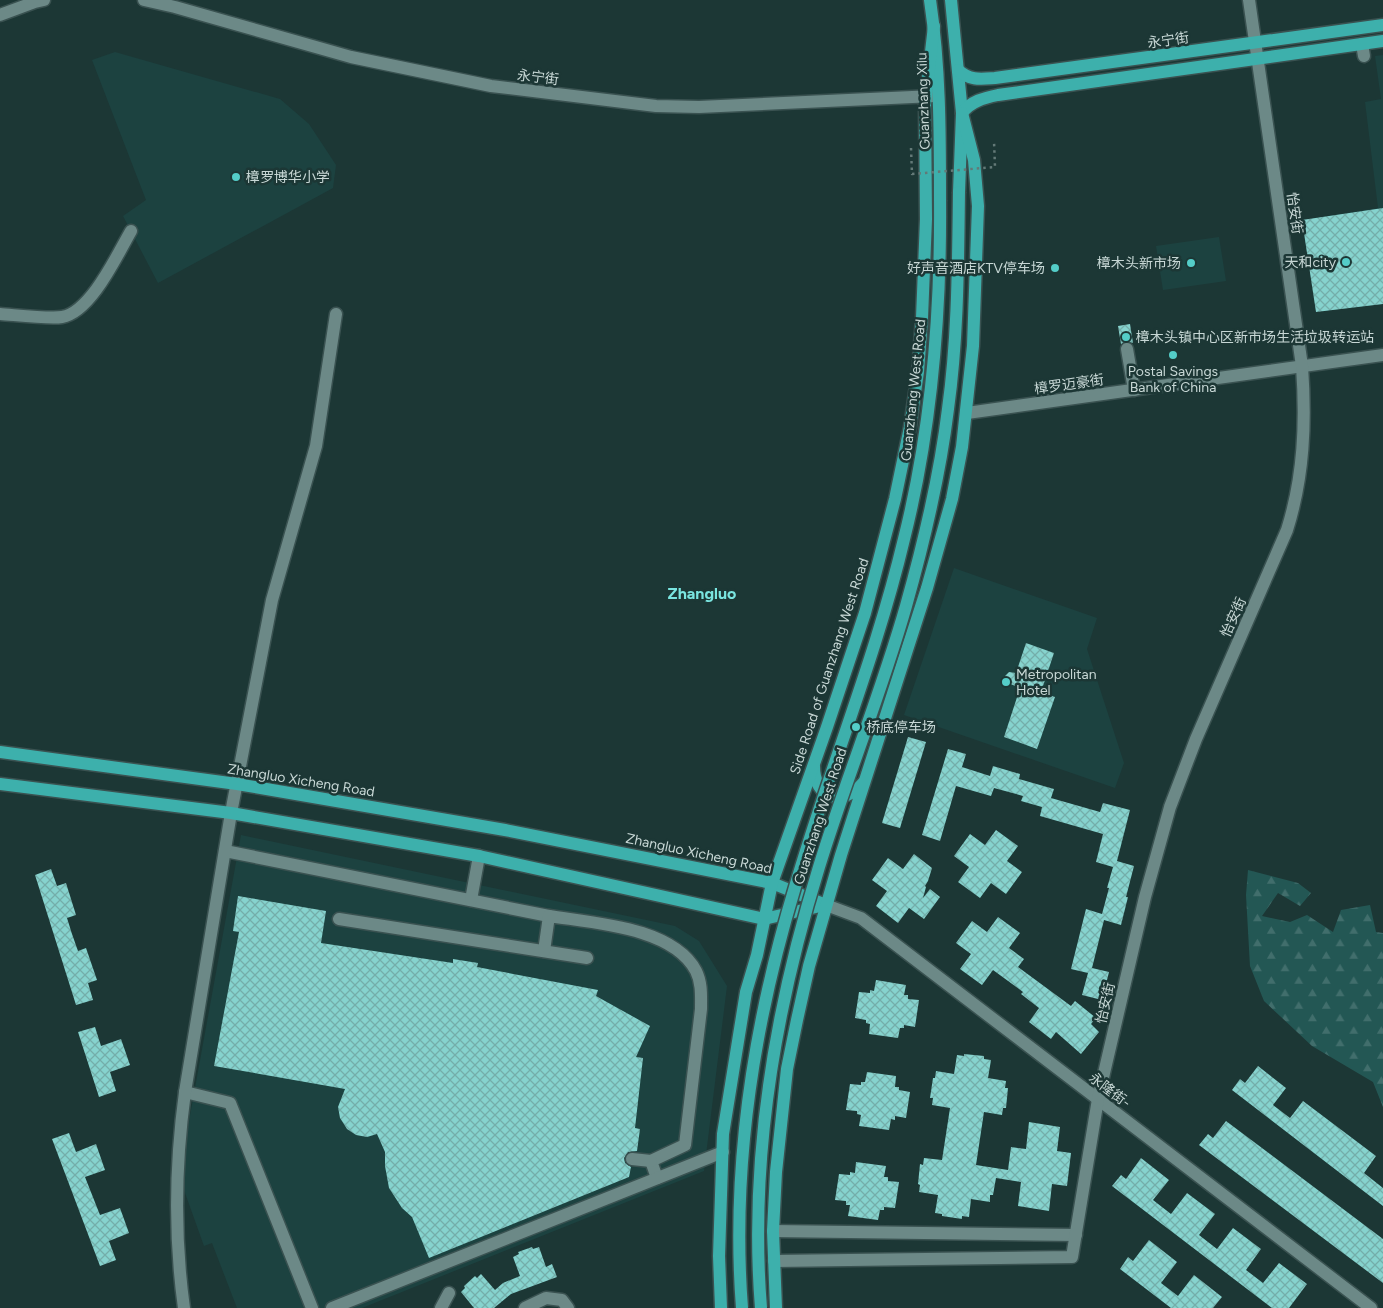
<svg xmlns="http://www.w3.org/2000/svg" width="1383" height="1308" font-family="Figtree,'Noto Sans SC',sans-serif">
<defs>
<pattern id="forest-firs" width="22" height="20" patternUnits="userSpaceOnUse" patternTransform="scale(1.25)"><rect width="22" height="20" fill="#235754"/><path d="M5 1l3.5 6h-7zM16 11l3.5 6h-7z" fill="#416e6c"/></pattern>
<pattern id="building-cross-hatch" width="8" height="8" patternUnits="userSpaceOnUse" patternTransform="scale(1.25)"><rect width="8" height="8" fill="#86d3ce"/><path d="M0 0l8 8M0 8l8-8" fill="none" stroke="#74aeaa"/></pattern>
</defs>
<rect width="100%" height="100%" fill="#1c3735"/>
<g fill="#1c4240">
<polygon points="115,52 280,99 309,124 336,165 333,188 158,283 123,216 146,200 92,60"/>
<polygon points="1383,55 1383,304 1316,312 1302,220 1378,208 1365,102 1381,99 1375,56"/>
<polygon points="1219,237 1226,281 1163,290 1156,246"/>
<polygon points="954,568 1097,618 1087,649 1124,763 1115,788 904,715"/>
<polygon points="241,835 675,926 699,941 727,986 704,1171 362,1308 237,1308 212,1243 204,1246 179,1176"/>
</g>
<polygon fill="url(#forest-firs)" points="1248,870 1298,883 1311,893 1300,906 1278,893 1262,916 1290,922 1307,915 1333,932 1341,910 1370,905 1376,932 1383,933 1383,1107 1373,1082 1312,1046 1264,1001 1250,966 1246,895"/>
<g fill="url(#building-cross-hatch)">
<polygon points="1383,208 1383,304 1316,312 1302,220"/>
<polygon points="1130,324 1133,343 1126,341 1121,344 1118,326"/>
<polygon points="1026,643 1054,653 1041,692 1055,697 1037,749 1004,737 1020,688 1006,682 1005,676 1009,672 1016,673"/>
<polygon points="908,737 926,742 900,828 882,823"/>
<polygon points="948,749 966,754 962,767 990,776 993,766 1020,774 1019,779 1054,789 1051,798 1100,812 1103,803 1130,810 1117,861 1134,866 1126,897 1128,897 1121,925 1104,920 1092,968 1109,972 1102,1000 1082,995 1088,973 1071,969 1086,909 1102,914 1109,888 1107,888 1113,867 1096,862 1103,834 1040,816 1042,807 1021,801 1023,796 994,788 991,796 956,786 940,841 922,835"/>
<polygon points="996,830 1018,846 1007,861 1022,872 1006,894 991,883 980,898 958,882 969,867 954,856 970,834 985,845"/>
<polygon points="914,854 932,868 928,881 925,886 926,887 923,898 930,889 940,897 924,919 909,908 898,923 876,906 887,891 872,880 888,858 903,869"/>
<polygon points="51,869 57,886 66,883 76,915 67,918 72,934 78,951 86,948 97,980 88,983 93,1000 76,1005 35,875"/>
<polygon points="238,896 326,911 321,943 453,963 453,959 478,963 477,967 598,990 596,996 650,1026 636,1057 643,1058 635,1128 640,1129 637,1151 628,1152 624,1158 625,1163 631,1167 629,1177 429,1258 412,1217 402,1208 389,1188 385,1166 385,1152 377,1134 367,1137 356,1135 347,1129 340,1118 338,1107 345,1089 214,1066 239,932 233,931"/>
<polygon points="998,917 1020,933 1009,948 1024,959 1018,967 1071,1006 1075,1001 1096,1018 1091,1024 1099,1032 1081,1054 1056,1032 1051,1039 1029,1022 1039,1008 1021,994 1023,992 993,970 982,985 960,969 971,954 956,943 972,921 987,932"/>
<polygon points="876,980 906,985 904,995 908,995 908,999 919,1000 915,1027 904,1025 904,1028 900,1028 898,1038 869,1034 870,1024 866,1023 866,1020 855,1018 859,992 870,993 870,990 874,991"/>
<polygon points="95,1027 101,1046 121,1039 130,1065 110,1072 116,1091 99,1097 78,1032"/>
<polygon points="964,1054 984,1056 984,1059 991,1060 988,1078 1006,1081 1005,1088 1008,1088 1006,1108 1003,1108 1002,1115 984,1112 976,1165 1008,1170 1011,1147 1026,1149 1029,1122 1060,1127 1057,1151 1071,1153 1067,1186 1052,1184 1049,1211 1018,1206 1021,1182 996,1178 993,1195 990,1195 990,1202 971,1199 969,1217 962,1216 962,1219 942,1216 942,1214 935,1213 938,1195 919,1192 920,1185 918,1184 920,1164 923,1165 924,1158 942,1160 950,1108 932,1105 933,1098 930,1098 933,1078 935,1078 936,1071 954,1074 957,1055 964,1056"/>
<polygon points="1258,1066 1286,1088 1273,1105 1290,1118 1303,1101 1376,1156 1364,1173 1383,1188 1383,1206 1232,1090 1240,1079 1245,1083"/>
<polygon points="867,1072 896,1076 895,1087 899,1087 899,1090 910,1092 906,1118 895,1116 895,1120 891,1119 889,1130 859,1126 861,1115 857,1114 857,1111 846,1110 850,1084 861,1085 861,1082 865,1082"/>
<polygon points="1226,1121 1383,1239 1383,1283 1199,1145 1208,1134 1213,1138"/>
<polygon points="69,1133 76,1152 96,1144 105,1170 85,1177 100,1215 120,1208 129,1233 109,1241 116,1260 100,1266 52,1139"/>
<polygon points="1141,1158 1169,1180 1153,1200 1171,1214 1187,1193 1215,1214 1199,1235 1217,1249 1233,1228 1261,1249 1246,1270 1263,1283 1279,1263 1307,1284 1289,1308 1272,1308 1112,1186 1121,1175 1126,1179"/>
<polygon points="856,1162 886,1166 884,1177 888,1177 888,1181 899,1182 895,1208 884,1207 884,1210 880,1210 878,1220 848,1216 850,1205 846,1205 846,1201 835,1200 839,1174 850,1175 850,1172 855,1173"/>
<polygon points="1149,1240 1177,1262 1161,1283 1178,1296 1194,1275 1222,1297 1213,1308 1171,1308 1120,1269 1128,1257 1133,1261"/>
<polygon points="532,1247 533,1249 539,1247 546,1267 552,1264 557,1277 511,1294 494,1308 474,1308 461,1292 465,1288 464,1286 475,1276 477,1278 481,1274 495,1290 503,1283 520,1276 513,1257 519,1254 518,1252"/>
</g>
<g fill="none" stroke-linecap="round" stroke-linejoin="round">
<defs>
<g id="minor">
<polyline points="144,0 175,7 351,57 491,86 656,106 699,107 934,96"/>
<polyline points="0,15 35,2 44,0"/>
<polyline points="1362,44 1364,56"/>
<path d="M 0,314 C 15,315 49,319 62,317 C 91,312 117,255 131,231"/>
<polyline points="1127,349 1134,390"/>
<polyline points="967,413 1383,355"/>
<polyline points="225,851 549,916"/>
<polyline points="471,900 479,856"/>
<polyline points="826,905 861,918 1371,1308"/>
<polyline points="339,919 587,958"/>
<path d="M 544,951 L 549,916 C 593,923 673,927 696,971 C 702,983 701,996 701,1009 L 685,1145 L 651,1161 L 657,1178"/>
<polyline points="185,1092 230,1103 312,1308"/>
<polyline points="632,1159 651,1161"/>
<polyline points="773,1231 1076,1235"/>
<path d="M 774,1261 L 1072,1257 L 1098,1099 L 1145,897 L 1170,807 L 1196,739 L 1287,530 C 1304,476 1306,422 1302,366 L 1249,0"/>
<path d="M 184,1308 C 174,1236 175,1165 185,1092 L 231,813 L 272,600 L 316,446 L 336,314"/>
<polyline points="332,1308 723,1152"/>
<polyline points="441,1308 449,1293"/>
<polyline points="525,1308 546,1298 562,1300 568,1308"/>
</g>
<g id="major">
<path d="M 930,0 C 940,67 940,133 940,200"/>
<polyline points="951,0 962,113 959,192"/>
<path d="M 958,70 C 970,81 981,79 995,78 L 1383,25"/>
<path d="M 962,113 C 971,101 984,98 998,95 L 1383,41"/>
<polyline points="0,752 237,784 505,830 772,883 826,905"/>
<path d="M 814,766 C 814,799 843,807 863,783"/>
<polyline points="0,784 231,813 479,856 764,919 816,907"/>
<polyline points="721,1308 719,1256 723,1134 746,992 757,955 772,883 827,727 865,613 895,499 910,427 918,372 922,318 926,219 925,104 934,26"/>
<polyline points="776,1308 773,1231 776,1172 787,1069 797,1020 809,966 841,855 927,588 952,499 962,447 973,346 978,206 974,160 962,113"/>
</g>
</defs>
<use href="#minor" stroke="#3a5251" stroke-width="15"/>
<use href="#major" stroke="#3a5251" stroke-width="15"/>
<use href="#minor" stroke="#6c8987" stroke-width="12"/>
<use href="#major" stroke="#3db0ac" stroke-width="12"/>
<defs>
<g id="major-bridge">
<path d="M 742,1308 C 731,1166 754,1023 795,887 C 829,770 876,657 904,539 C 932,428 941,314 940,200"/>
<path d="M 761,1308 C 749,1159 775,1009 819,867 C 846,779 881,694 906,606 C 924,542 940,475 948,409 C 958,337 958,264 959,192"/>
</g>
</defs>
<use href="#major-bridge" stroke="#3a5251" stroke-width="15" stroke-linecap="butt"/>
<polyline stroke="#637977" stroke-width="2.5" stroke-dasharray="2.5 4" stroke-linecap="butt" points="911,148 912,174 995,167 994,141"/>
<use href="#major-bridge" stroke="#3db0ac" stroke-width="12"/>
</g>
<g fill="#54cdc8" stroke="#1c3735" stroke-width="2">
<circle cx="236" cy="177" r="5"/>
<circle cx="1346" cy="262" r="5"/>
<circle cx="1191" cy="263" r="5"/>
<circle cx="1055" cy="268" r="5"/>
<circle cx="1126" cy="337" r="5"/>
<circle cx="1173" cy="355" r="5"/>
<circle cx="1006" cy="682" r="5"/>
<circle cx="856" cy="727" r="5"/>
</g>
<g text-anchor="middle" stroke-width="5" stroke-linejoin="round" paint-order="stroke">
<g font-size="14" fill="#c7d7d5" stroke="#1c3735">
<text transform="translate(1168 40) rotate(-8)" y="5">永宁街</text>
<text transform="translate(538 77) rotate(7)" y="5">永宁街</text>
<text transform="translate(923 101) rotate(-92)" y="5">Guanzhang Xilu</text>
<text transform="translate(1295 213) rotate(82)" y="5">怡安街</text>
<text transform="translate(1069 384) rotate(-8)" y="5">樟罗迈豪街</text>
<text transform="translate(913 390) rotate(-84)" y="5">Guanzhang West Road</text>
<text transform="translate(1233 617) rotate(-66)" y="5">怡安街</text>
<text transform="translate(829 666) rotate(-72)" y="5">Side Road of Guanzhang West Road</text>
<text transform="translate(301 780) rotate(9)" y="5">Zhangluo Xicheng Road</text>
<text transform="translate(820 816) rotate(-72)" y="5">Guanzhang West Road</text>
<text transform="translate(699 853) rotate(12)" y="5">Zhangluo Xicheng Road</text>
<text transform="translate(1105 1003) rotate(-77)" y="5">怡安街</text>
<text transform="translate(1110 1090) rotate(37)" y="5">永隆街-</text>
</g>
<g font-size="14" fill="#c7d7d5" stroke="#1c3735" text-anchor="start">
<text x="246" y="182">樟罗博华小学</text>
<text x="1336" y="267" text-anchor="end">天和city</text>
<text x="1181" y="268" text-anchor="end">樟木头新市场</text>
<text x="1045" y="273" text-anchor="end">好声音酒店KTV停车场</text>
<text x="1136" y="342">樟木头镇中心区新市场生活垃圾转运站</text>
<text x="1173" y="376" text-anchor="middle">Postal Savings<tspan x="1173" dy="16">Bank of China</tspan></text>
<text x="1016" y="679">Metropolitan<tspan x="1016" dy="16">Hotel</tspan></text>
<text x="866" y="732">桥底停车场</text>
</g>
<g font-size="16" font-weight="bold" fill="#7ae5e0" stroke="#1c3735">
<text x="702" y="599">Zhangluo</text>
</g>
</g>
</svg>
